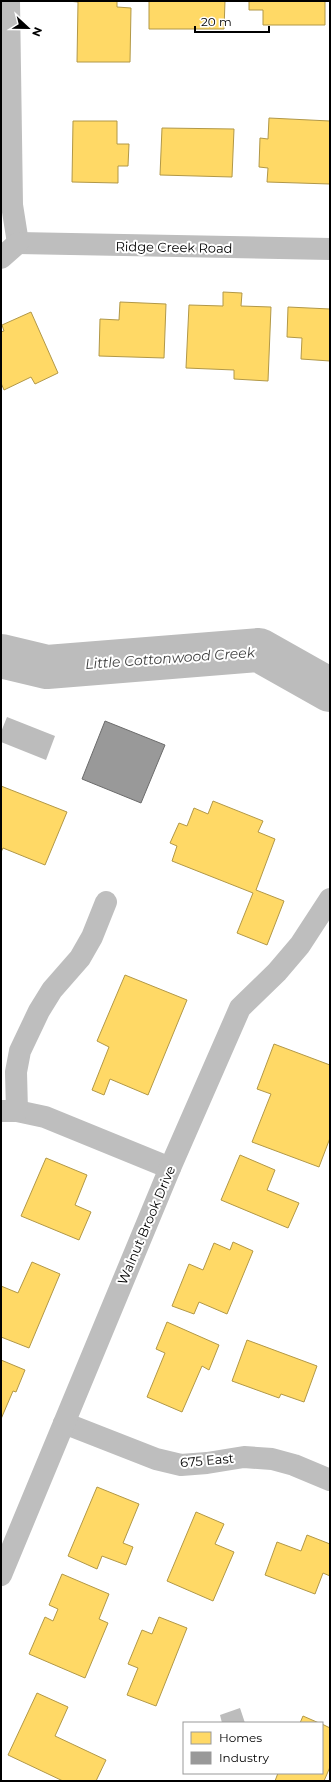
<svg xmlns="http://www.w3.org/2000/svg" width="331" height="1782" font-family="Montserrat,sans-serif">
<rect width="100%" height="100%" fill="#fff"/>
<g fill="#bcbcbc">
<polygon points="7,717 55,736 46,760 1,742 1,732"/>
<polygon points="240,1708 245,1723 222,1723 220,1715"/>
</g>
<g fill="#ffd966" stroke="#b29847">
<polygon points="68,1 117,1 117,7 131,8 130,62 77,62 78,2"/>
<polygon points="149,1 225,1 224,29 149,29"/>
<polygon points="249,1 325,1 325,25 263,25 263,10 249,10"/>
<polygon points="269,118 330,121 330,184 267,182 268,168 259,167 260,138 268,139"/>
<polygon points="73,121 117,121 117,144 129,144 128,166 118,166 118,183 72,182"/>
<polygon points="162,128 234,129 232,177 160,175"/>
<polygon points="223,292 242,293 241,306 271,307 268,381 234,379 234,370 186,368 189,305 223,306"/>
<polygon points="120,302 166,304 164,358 99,356 100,319 119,320"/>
<polygon points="288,307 330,309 330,361 301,359 302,338 287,337"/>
<polygon points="31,312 58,373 35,384 31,377 4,390 1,383 1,332 4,331 2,325"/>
<polygon points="1,786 67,812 45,865 3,848 1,852"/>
<polygon points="213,801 263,821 258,832 275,839 256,890 284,901 267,945 237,933 253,893 172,861 177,846 170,843 179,823 187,826 194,808 208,814"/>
<polygon points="125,975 187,1000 148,1095 110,1079 104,1095 92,1090 109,1047 97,1041"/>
<polygon points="274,1044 330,1065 330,1138 319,1167 252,1142 271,1094 257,1089"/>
<polygon points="240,1155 275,1170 267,1190 299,1203 288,1228 221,1200"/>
<polygon points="46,1158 87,1175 75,1205 91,1212 79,1240 21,1216"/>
<polygon points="233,1242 253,1251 227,1314 199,1302 194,1314 172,1306 189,1264 203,1270 214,1243 230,1250"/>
<polygon points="32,1262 60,1274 29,1348 1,1337 1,1286 18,1293"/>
<polygon points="167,1322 219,1345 209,1370 202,1366 182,1412 147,1397 165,1353 156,1349"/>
<polygon points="247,1340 317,1366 304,1402 281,1394 279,1398 232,1381"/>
<polygon points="1,1360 25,1370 16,1392 13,1391 1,1419"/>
<polygon points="97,1487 139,1504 123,1543 133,1547 126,1565 102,1556 97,1569 68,1556"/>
<polygon points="196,1512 224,1524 215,1544 234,1552 213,1601 167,1581"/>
<polygon points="307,1535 330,1544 330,1576 323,1573 315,1594 265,1575 277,1542 301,1551"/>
<polygon points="62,1574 109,1594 99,1619 108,1623 85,1678 29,1654 45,1617 53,1621 58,1609 49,1605"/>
<polygon points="159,1617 187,1628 156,1706 127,1695 138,1668 128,1664 142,1630 152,1634"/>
<polygon points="37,1693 68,1707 55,1736 106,1760 96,1781 63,1781 8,1755"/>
<polygon points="303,1716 319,1723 300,1723"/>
<polygon points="322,1724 330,1728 330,1767 324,1781 275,1781 278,1773 322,1773"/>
</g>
<polygon fill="#999" stroke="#6b6b6b" points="105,721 165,745 141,803 82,779"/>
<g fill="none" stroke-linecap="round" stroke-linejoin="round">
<polyline stroke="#bcbcbc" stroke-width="44" points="1,656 47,667 259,650 330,690"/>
<g stroke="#bebebe" stroke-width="22">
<polyline points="9,1 12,205 18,243"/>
<polyline points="18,243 330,249"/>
<polyline points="1,258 18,243"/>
<polyline points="1,1111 17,1111 45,1117 170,1168"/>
<polyline points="17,1111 16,1072 20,1051 39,1011 52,990 80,958 92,937 106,902"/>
<polyline points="64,1423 156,1459 181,1465 207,1463 244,1457 272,1459 294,1465 330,1480"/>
<polyline points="1,1575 170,1168 240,1008 277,972 300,945 330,899"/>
</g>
</g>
<g text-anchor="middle" stroke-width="4" stroke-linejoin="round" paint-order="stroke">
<g font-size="13" fill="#000" stroke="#fff">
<text transform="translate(174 247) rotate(1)" y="5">Ridge Creek Road</text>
<text transform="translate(146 1225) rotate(-67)" y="5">Walnut Brook Drive</text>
<text transform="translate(207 1460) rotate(-5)" y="5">675 East</text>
</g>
<g font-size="14" font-style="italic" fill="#414141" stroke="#fff">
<text transform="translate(170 658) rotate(-4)" y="5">Little Cottonwood Creek</text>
</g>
</g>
<rect width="331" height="1782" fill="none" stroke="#000000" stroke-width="4"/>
<rect x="183" y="1722" width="140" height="52" fill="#ffffff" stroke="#999999"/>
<rect x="191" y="1732" width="20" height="12" fill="#ffd966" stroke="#999999"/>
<text x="219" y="1742" font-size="12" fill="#000000">Homes</text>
<rect x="191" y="1752" width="20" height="12" fill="#999999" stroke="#999999"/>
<text x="219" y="1762" font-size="12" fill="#000000">Industry</text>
<g transform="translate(28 28) rotate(112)" stroke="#ffffff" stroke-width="3" paint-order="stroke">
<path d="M0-3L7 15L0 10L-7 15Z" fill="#000000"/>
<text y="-6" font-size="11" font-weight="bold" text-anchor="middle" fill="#000000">N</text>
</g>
<path d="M195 26v6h74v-6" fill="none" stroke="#000000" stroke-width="2"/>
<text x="201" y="26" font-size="12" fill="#000000" stroke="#ffffff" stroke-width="3" paint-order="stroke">20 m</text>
</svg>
